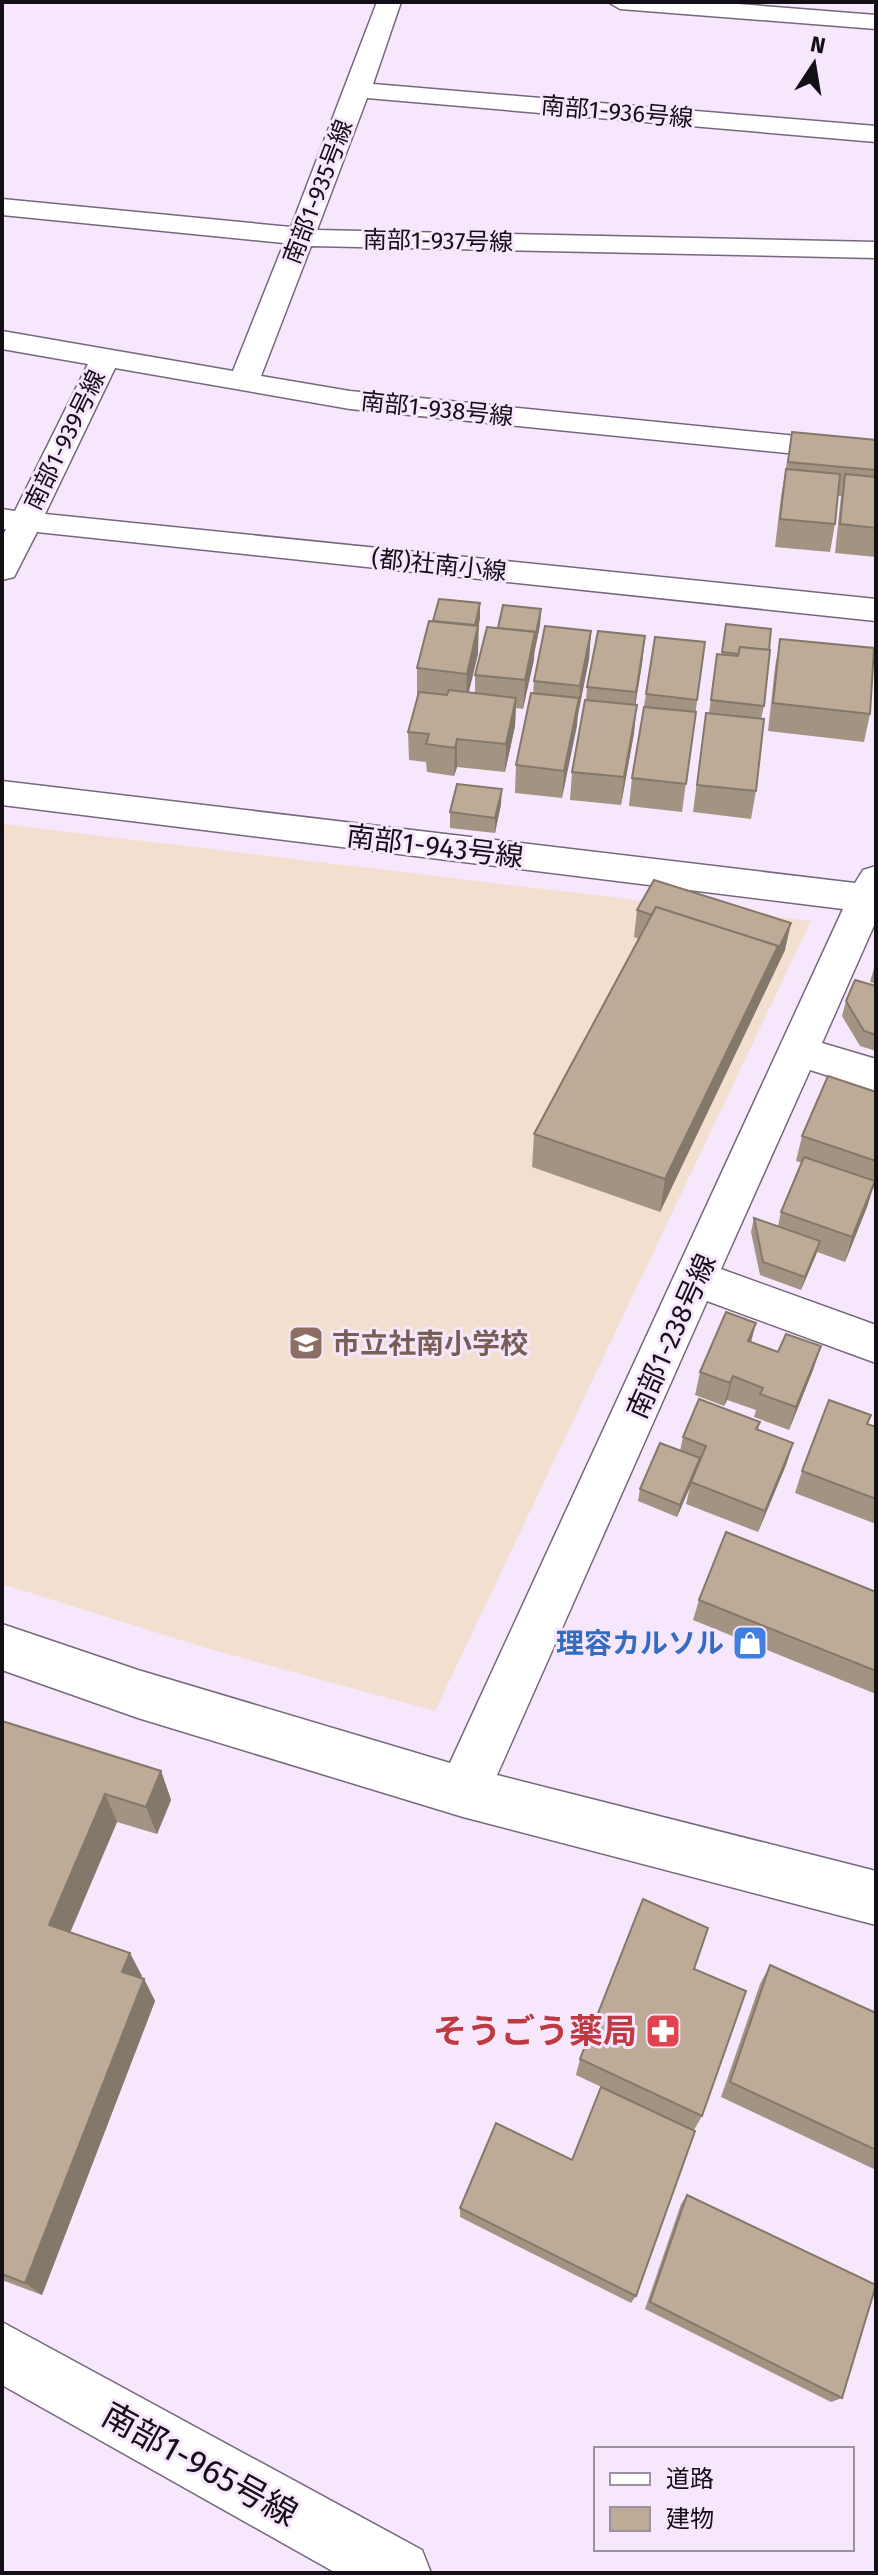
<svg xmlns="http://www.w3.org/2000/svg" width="878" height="2575" font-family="'Fira Sans','Noto Sans JP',sans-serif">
<rect width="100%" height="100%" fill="#f6e7fd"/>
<polygon fill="#f2dfcf" points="2,824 811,921 435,1711 206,1648 2,1584"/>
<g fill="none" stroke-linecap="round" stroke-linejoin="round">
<defs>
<g id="minor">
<polygon points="377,2 401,2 373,84 876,126 876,142 367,98 317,230 876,242 876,258 311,246 261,376 350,391 876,444 876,462 350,409 115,368 45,514 876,599 876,621 37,532 14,577 2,580 2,537 6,529 2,529 2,509 15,511 88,364 2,349 2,331 233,371 284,243 2,215 2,199 291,227"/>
<polygon points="608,2 713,2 876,15 876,29 620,9"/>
<polygon points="2,781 855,883 863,870 876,866 876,921 822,1043 876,1059 876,1091 810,1070 721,1269 876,1325 876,1363 707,1301 497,1775 876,1871 876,1925 463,1817 138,1718 2,1670 2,1624 138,1670 450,1763 843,909 2,805"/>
<polygon points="2,2322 422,2550 431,2573 336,2573 2,2385"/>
</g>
</defs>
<use href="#minor" stroke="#75687c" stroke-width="3"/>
<use href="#minor" fill="#fff" fill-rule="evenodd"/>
</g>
<g fill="#a39383">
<polygon points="792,432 875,470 874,477 876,477 876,557 835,553 841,496 838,496 835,524 830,552 775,547 781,497"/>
<polygon points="480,603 478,654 469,692 475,693 475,675 498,628 541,609 540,625 523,709 516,708 515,726 505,772 457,767 454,776 427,772 426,762 409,760 408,732 417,697 417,668 433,621"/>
<polygon points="726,624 764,706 761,719 756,791 751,819 693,812 706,713 709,713 717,654 722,655"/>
<polygon points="591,631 589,659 562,798 515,793 516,765 533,694 534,681"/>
<polygon points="645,636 642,664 635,705 634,733 621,805 570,800 572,772 586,700 587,687"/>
<polygon points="780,639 870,714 864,742 768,731 775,667"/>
<polygon points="705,642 682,812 629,806 632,778 646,694"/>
<polygon points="501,804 495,833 450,828 450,812"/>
<polygon points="637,910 785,950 660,1212 532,1167 534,1134 639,939 634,937"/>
<polygon points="876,961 876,984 870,982"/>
<polygon points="876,986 876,1051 860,1046 842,1016 846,1001"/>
<polygon points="876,1092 876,1189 873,1188 867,1207 845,1262 817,1252 801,1290 760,1275 751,1232 754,1218 778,1226 781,1212 802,1163 796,1161 802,1136"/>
<polygon points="751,1342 778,1352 821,1346 813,1370 789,1430 754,1417 756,1410 727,1400 724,1406 695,1395 700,1372"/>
<polygon points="760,1422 758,1430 793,1443 786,1465 758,1532 686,1504 690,1487 677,1517 638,1501 640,1489 680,1451 683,1437"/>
<polygon points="868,1424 876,1427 876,1524 795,1493 802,1471"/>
<polygon points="876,1592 876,1694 693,1620 699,1600"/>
<polygon points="2,1721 161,1771 171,1800 157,1834 117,1822 70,1933 130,1953 141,1978 144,1979 155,2001 42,2295 2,2280"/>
<polygon points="770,1965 876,2013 876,2170 721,2097 760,1984"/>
<polygon points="694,1969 702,2116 694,2130 636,2296 631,2303 460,2217 460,2208 572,2160 631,2101 576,2075 580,2059"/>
<polygon points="687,2195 842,2398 831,2402 645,2309 681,2204"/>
</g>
<g fill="#84786a">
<polygon points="480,603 480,619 473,647 474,631"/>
<polygon points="541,609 540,625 534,654 535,638"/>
<polygon points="478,626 478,654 466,702 467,674"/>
<polygon points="591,631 589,659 578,714 580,686"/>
<polygon points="535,632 534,660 523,709 525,680"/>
<polygon points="645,636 642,664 633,720 636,692"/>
<polygon points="516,698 515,726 505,772 506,744"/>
<polygon points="579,698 577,726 562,798 564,771"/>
<polygon points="637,705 634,733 621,805 624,777"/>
<polygon points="457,739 457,767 454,776 455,748"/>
<polygon points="502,789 501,804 495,833 495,818"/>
<polygon points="791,923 785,950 660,1212 665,1179 778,946"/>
<polygon points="875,1181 867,1207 845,1262 852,1237"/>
<polygon points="820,1241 816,1255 801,1290 805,1277"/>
<polygon points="756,1323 750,1346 748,1341"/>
<polygon points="821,1346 813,1370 789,1430 796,1407"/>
<polygon points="733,1376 727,1400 724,1406 730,1383"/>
<polygon points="793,1443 786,1465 758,1532 765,1511"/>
<polygon points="700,1458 697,1471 677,1517 680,1505"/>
<polygon points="161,1771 171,1800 157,1834 146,1807"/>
<polygon points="105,1794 117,1822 63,1949 49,1925"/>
<polygon points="130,1953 142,1976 134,1995 122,1972"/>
<polygon points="144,1979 155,2001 42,2295 25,2283"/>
</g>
<g fill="#bdab98" stroke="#84786a" stroke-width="2">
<polygon points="792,432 876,440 875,470 788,462"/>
<polygon points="786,469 840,474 835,524 780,519"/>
<polygon points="845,474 876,477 876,528 840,524"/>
<polygon points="439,599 480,603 475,625 433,621"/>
<polygon points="503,605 541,609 535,638 535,632 498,628"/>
<polygon points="429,621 478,626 467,674 417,668"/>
<polygon points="726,624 771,629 769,650 740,647 739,654 722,652"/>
<polygon points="545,626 591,631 580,686 534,681"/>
<polygon points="487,627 535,632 525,680 475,675"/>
<polygon points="598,631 645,636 636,692 587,687"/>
<polygon points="655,637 705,642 697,700 646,694"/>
<polygon points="780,639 874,648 870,714 773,703"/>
<polygon points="740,647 770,650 764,706 711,700 717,654 738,656"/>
<polygon points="449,690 516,698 506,744 457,739 455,748 426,744 429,734 408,732 419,692 447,695"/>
<polygon points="531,693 579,698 564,771 516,765"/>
<polygon points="585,700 637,705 624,777 572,772"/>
<polygon points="644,707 696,712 686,784 632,778"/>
<polygon points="706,713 764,719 756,791 697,785"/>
<polygon points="457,784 502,789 495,818 450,812"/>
<polygon points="654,880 791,923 776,954 778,946 656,907 652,915 637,910"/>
<polygon points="656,907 778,946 665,1179 534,1134"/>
<polygon points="855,980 876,986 876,1035 864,1031 846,1001"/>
<polygon points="828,1076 876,1092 876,1161 802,1136"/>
<polygon points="804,1157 875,1181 852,1237 781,1212"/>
<polygon points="754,1218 820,1241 805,1277 763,1262"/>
<polygon points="726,1312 756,1323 748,1341 778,1352 786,1334 821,1346 796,1407 760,1394 763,1388 733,1376 730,1383 700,1372"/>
<polygon points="699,1399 760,1422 756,1429 793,1443 765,1511 691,1482 706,1446 683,1437"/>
<polygon points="829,1400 871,1415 867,1424 876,1427 876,1499 802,1471"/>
<polygon points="660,1443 700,1458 680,1505 640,1489"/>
<polygon points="726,1532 876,1592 876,1671 699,1600"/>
<polygon points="2,1721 161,1771 146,1807 105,1794 49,1925 130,1953 122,1972 144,1979 25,2283 2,2274"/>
<polygon points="643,1899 708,1928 694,1969 746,1991 702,2116 580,2059"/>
<polygon points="770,1965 876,2013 876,2150 730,2082"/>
<polygon points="601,2087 695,2131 636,2296 460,2208 496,2123 572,2160"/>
<polygon points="687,2195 876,2285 842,2398 650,2302"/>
</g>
<defs>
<symbol id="school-square" viewBox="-11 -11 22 22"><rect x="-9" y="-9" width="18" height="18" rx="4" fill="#8d6e63" stroke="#f6e7fd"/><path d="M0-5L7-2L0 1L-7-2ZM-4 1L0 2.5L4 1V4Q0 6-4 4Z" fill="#fff"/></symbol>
<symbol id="shop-square" viewBox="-11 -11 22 22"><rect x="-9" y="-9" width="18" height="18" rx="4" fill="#3f7fe0" stroke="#f6e7fd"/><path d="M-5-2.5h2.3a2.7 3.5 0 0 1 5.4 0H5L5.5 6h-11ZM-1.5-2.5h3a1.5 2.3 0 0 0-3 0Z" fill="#fff"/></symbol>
<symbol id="pharmacy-square" viewBox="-11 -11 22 22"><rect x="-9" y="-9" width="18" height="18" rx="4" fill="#e0444e" stroke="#f6e7fd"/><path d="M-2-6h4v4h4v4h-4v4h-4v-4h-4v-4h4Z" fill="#fff"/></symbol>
</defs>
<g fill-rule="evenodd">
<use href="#school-square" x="286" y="1323" width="40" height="40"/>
<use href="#shop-square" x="730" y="1623" width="40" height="40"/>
<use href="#pharmacy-square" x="643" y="2011" width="40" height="40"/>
</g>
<g text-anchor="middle" stroke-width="6" stroke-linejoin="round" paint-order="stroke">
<g font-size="24" fill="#140f16" stroke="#f6e7fd">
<text transform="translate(617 112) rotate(5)" y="8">南部1-936号線</text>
<text transform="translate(318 192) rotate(-69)" y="8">南部1-935号線</text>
<text transform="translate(438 241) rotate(1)" y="8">南部1-937号線</text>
<text transform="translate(437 409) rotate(6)" y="8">南部1-938号線</text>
<text transform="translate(65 440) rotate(-64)" y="8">南部1-939号線</text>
<text transform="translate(439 565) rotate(6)" y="8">(都)社南小線</text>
</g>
<g font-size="28" fill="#140f16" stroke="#f6e7fd">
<text transform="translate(435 846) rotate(7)" y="10">南部1-943号線</text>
<text transform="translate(671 1336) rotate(-66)" y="10">南部1-238号線</text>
</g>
<g font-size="28" font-weight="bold" fill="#785e54" stroke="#f6e7fd" text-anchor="start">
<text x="332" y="1353">市立社南小学校</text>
</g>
<g font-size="28" font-weight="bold" fill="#366cbe" stroke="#f6e7fd" text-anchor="end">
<text x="724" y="1653">理容カルソル</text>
</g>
<g font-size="34" font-weight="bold" fill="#be3a42" stroke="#f6e7fd" text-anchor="end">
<text x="637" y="2043">そうごう薬局</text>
</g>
<g font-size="34" fill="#140f16" stroke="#f6e7fd">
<text transform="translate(200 2464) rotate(29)" y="12">南部1-965号線</text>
</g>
</g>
<rect width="878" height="2575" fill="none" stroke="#140f16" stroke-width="8"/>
<rect x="594" y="2447" width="260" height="104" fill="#f6e7fd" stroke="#9c91a1" stroke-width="2"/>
<rect x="610" y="2473" width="40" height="12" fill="#ffffff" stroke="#9c91a1" stroke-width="2"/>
<text x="666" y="2487" font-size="24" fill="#140f16">道路</text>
<rect x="610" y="2507" width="40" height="24" fill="#bdab98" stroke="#9c91a1" stroke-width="2"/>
<text x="666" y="2527" font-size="24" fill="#140f16">建物</text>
<g transform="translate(814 64) rotate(12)" stroke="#f6e7fd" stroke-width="6" paint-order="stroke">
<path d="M0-6L14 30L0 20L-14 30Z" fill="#140f16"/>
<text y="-12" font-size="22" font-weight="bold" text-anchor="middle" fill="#140f16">N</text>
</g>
</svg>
